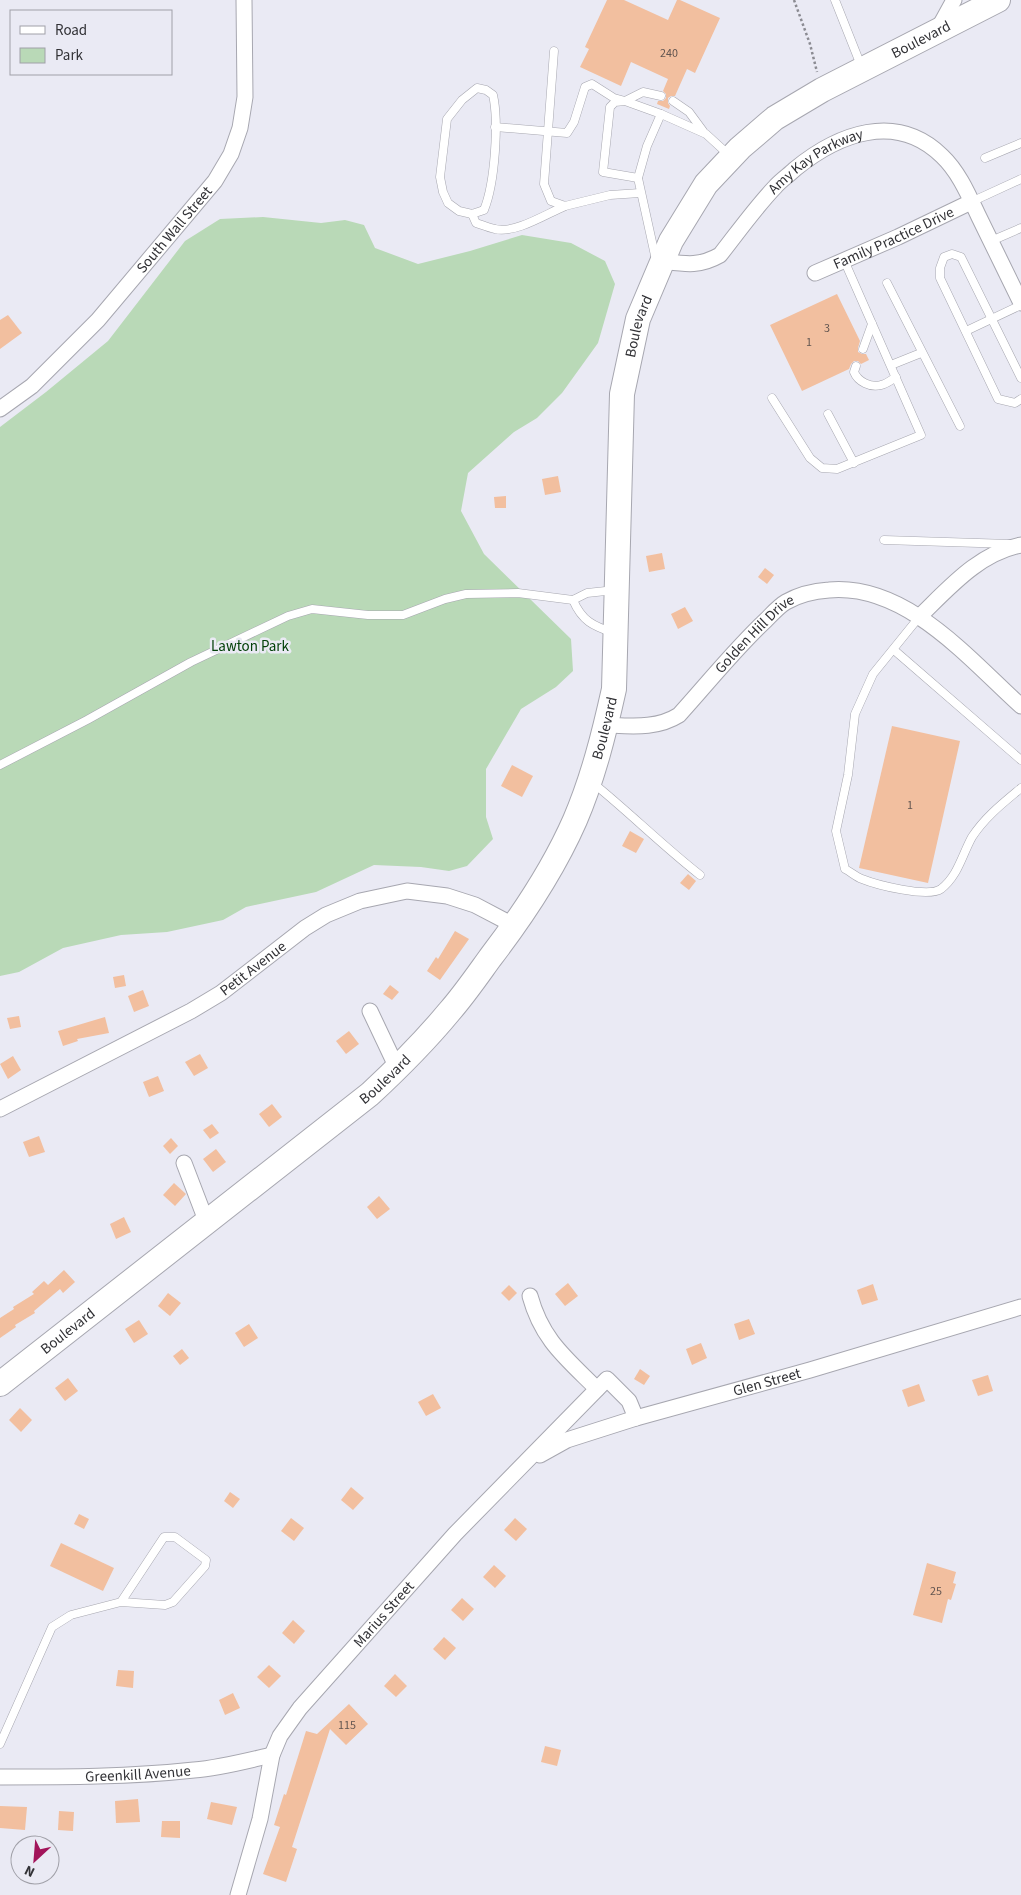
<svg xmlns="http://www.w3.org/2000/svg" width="1021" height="1895" font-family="'Source Sans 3',sans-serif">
<rect width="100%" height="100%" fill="#eaeaf4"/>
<polygon fill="#b9d9b7" points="263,217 321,223 345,220 364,225 375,248 418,264 470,251 522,235 571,243 605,261 615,284 598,343 562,393 537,418 514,432 468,473 461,511 484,554 571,639 573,671 556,687 521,709 486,769 486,817 493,839 467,866 449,871 421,867 374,865 316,892 246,907 223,920 167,932 121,935 63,948 19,972 0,976 0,427 46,392 108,341 185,241 220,219"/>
<g fill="#f2bf9f">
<polygon points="607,0 624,0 668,20 677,0 680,0 720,18 695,73 687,69 675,96 671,96 668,98 668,103 670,106 669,109 657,104 658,101 663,101 666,98 666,94 663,91 668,79 631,62 621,86 580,67 589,49 585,47"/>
<polygon points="837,294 860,341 858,348 858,352 862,354 866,354 869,360 861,364 858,361 854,361 851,364 849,369 802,391 770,325"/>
<polygon points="8,315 22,333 0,349 0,320"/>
<polygon points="558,476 561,492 545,495 542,479"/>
<polygon points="506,496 506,508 495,508 494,497"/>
<polygon points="662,553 665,569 649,572 646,556"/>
<polygon points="765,568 774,575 767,584 758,577"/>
<polygon points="685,607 693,621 678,629 671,614"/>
<polygon points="892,726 960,741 928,883 859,868"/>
<polygon points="512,765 533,776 522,797 501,786"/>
<polygon points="630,831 644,839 636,853 622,846"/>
<polygon points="688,874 696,881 689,890 680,883"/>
<polygon points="455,931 469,939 440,980 427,971 436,957 438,959"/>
<polygon points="124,975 126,986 115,988 113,977"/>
<polygon points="390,985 399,992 392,1000 383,994"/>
<polygon points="143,990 149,1006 134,1012 128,996"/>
<polygon points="19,1016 21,1027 10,1029 7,1018"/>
<polygon points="105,1017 109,1033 77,1039 78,1041 63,1046 58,1031"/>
<polygon points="349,1031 359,1044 346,1054 336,1041"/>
<polygon points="200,1054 208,1068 194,1076 185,1062"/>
<polygon points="13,1056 21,1070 8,1079 0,1064"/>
<polygon points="158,1076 164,1091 149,1097 143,1082"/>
<polygon points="272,1104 282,1117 269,1127 259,1114"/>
<polygon points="212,1124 219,1133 210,1139 203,1130"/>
<polygon points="39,1136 45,1152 29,1157 23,1142"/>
<polygon points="171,1138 178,1146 170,1154 163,1146"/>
<polygon points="216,1149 226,1162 213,1172 203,1159"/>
<polygon points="174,1183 186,1194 175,1206 163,1195"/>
<polygon points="379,1196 390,1209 377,1219 367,1207"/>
<polygon points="124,1217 131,1232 116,1239 110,1224"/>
<polygon points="64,1270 75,1282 63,1293 60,1289 34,1311 35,1313 15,1325 16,1327 0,1338 0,1318 14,1309 13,1307 34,1294 32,1292 44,1281 48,1285"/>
<polygon points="568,1283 578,1296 565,1306 555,1294"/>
<polygon points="873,1284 878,1300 862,1305 857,1290"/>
<polygon points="509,1285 517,1293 509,1301 501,1293"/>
<polygon points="168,1293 181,1303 170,1316 158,1306"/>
<polygon points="749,1319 755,1334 739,1340 734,1324"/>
<polygon points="139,1320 148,1334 134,1343 125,1329"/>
<polygon points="249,1324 258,1338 244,1347 235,1333"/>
<polygon points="701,1343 707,1358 692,1365 686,1349"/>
<polygon points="182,1349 189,1358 180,1365 173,1356"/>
<polygon points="640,1369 650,1376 644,1385 634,1379"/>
<polygon points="988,1375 993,1391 978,1396 972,1380"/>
<polygon points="68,1378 78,1391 65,1401 55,1388"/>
<polygon points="919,1384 925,1401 908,1407 902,1390"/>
<polygon points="433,1394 441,1408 426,1416 418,1402"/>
<polygon points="20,1408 32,1420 21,1432 9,1420"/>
<polygon points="351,1487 364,1498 353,1510 341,1500"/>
<polygon points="230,1492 240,1499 233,1508 224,1501"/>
<polygon points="79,1514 89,1519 84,1529 74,1524"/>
<polygon points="291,1518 304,1528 294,1541 281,1531"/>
<polygon points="515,1518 527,1529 516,1541 504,1530"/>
<polygon points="61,1543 114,1568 103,1591 50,1566"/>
<polygon points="927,1563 956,1572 953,1583 956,1584 951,1600 948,1599 942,1623 913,1615"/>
<polygon points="494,1565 506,1576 495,1588 483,1577"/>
<polygon points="462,1598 474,1609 463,1621 451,1610"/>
<polygon points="293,1620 305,1631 294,1644 282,1633"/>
<polygon points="444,1637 456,1648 445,1660 433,1649"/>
<polygon points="269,1665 281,1676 269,1688 257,1677"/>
<polygon points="118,1670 134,1671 133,1688 116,1686"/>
<polygon points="395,1674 407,1686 396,1697 384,1686"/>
<polygon points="233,1693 240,1708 225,1715 219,1700"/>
<polygon points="349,1704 368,1724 346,1745 330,1729 292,1847 297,1849 286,1882 263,1874 280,1827 274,1825 284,1794 286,1795 306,1731 317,1734"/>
<polygon points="545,1746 561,1750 557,1766 541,1762"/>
<polygon points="138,1799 140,1822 116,1823 115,1801"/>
<polygon points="211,1802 237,1807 232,1825 207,1819"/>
<polygon points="0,1806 27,1807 25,1830 0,1828"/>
<polygon points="59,1811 74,1812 73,1831 58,1830"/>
<polygon points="162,1821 180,1821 180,1838 161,1837"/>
</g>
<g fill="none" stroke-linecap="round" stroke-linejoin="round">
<defs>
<g id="lane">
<polyline points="835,0 862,68"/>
<polyline points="554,51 544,184 551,201 565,206 610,195 640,193"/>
<path d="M 477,88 L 486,90 L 493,95 C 499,122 495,183 484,210 L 472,214 L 459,211 L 448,203 L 443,192 L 440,177 L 447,119 L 462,100 Z"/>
<polyline points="673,101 689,112 703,131"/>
<polyline points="495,127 567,133 574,122 585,87 592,84 614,98 625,101 643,92 661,96"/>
<polyline points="985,158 1021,143"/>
<polyline points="638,178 603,172 610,107 615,102 625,101 661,114"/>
<polyline points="971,202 1021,179"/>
<path d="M 472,214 L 476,223 C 482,225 489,228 495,229 C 515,234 546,214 565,206"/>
<polyline points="991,241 1021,228"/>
<polyline points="656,260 638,178 647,146 661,114 706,134 730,156"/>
<polyline points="887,283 960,426"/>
<polyline points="966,331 1021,305"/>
<polyline points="863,349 872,324"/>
<polyline points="891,365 921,353"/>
<path d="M 856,366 L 854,372 C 858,382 871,388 881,385 C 887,384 891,380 896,377"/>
<polyline points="1021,378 961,257 952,254 944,257 940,268 940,278 998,399 1015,403 1021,399"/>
<polyline points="772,398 810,458 822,468 837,469 921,435 844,260"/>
<polyline points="828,414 854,463"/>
<polyline points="884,540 1010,544"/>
<path d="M 573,600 C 582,621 593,626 614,633"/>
<path d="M 920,616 L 873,674 L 855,714 L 848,775 L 836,831 L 845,869 C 851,872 856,877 862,879 C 877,885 928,898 941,889 C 958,876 962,855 972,837 C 985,817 1003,803 1021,788"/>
<polyline points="894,650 1021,760"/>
<polyline points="0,765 87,720 191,662 288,616 312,609 368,615 403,615 445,599 466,594 518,593 573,600 587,593 615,590"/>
<path d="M 593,783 C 630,813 663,846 700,875"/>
<polyline points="0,1744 52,1627 71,1615 121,1602 165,1605 173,1602 205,1566 206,1560 175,1537 164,1537 121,1602"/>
</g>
<g id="street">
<polyline points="938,29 954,0"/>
<path id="s1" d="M 662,261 C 685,264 699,267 720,255 C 738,232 755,208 775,187 C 781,180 789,175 795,169 C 838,134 896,111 942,156 C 959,172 969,196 979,217 C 993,246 1007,274 1021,303"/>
<path id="s2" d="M 815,273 L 898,237 L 971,202"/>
<path id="s3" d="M 0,409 L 32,386 L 98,320 L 215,181 L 231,154 L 240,128 L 245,97 L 244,0"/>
<path d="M 920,616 C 949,588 979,553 1021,545"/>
<path id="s4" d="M 606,725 C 632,726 657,729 679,715 C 708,683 735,649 766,620 C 772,614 779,606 786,602 C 800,594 814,591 829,590 C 906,583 969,659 1021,706"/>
<polyline points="370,1011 397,1068"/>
<path id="s5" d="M 0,1109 L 191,1011 L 221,993 L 305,928 L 326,915 L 360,901 L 407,891 L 447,896 L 475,905 L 515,926"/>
<polyline points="184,1163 207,1223"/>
<path d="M 530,1296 C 542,1340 566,1358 597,1389"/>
<path id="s6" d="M 540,1455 L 567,1440 L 636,1418 L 810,1370 L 1021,1307"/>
<path id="s7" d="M 0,1777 C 65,1777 130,1777 194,1770 C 220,1768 246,1761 272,1755"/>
<path id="s8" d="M 238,1895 L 260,1819 L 272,1755 L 280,1736 L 300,1708 L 455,1534 L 607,1379 L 629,1401 L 636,1418"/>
</g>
<g id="primary">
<path id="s9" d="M 0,1384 L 370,1094 C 398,1068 425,1041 449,1012 C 464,995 477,976 490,958 C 523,915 553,870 575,820 C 593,778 604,734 614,689 L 622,394 L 638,319 L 671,241 L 706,184 L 740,148 L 775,118 L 822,90 L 998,0"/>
</g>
</defs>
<use href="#lane" stroke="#a7a7b0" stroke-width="9"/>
<use href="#street" stroke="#a7a7b0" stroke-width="17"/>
<use href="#primary" stroke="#a7a7b0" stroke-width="26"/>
<polyline stroke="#8b8b92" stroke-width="2.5" stroke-dasharray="2.5 2.5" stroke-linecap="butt" points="794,0 810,44 817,72"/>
<use href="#lane" stroke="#fff" stroke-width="8"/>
<use href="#street" stroke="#fff" stroke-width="15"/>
<use href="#primary" stroke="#fff" stroke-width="24"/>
</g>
<g text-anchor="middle" stroke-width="5" stroke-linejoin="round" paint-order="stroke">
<g font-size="12" fill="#625550">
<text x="669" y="57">240</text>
<text x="827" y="332">3</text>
<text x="809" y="346">1</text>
<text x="910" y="809">1</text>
<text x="936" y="1595">25</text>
<text x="347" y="1729">115</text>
</g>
<g font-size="15" fill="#323236" stroke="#eaeaf4">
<text dy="5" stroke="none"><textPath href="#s9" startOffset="1736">Boulevard</textPath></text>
<text dy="5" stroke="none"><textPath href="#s1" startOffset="196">Amy Kay Parkway</textPath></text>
<text dy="5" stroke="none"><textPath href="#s3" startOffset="251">South Wall Street</textPath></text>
<text dy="5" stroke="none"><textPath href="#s2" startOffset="86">Family Practice Drive</textPath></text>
<text dy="5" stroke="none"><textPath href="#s9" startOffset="1316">Boulevard</textPath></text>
<text dy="5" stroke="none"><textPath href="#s4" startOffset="186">Golden Hill Drive</textPath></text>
<text dy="5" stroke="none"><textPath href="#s9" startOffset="911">Boulevard</textPath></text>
<text dy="5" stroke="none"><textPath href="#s5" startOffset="290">Petit Avenue</textPath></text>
<text dy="5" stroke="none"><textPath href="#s9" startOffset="491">Boulevard</textPath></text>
<text dy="5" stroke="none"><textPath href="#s9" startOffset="86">Boulevard</textPath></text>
<text dy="5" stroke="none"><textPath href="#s6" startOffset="239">Glen Street</textPath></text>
<text dy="5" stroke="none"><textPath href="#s8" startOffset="325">Marius Street</textPath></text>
<text dy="5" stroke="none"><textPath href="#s7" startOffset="138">Greenkill Avenue</textPath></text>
</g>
<g font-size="15" fill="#024008" stroke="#eaeaf4">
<text x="250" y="651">Lawton Park</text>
</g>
</g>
<rect x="10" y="10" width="162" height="65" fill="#eaeaf4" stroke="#a0a0a8"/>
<rect x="20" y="26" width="25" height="8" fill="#ffffff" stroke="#a0a0a8"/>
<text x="55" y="35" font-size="15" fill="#323236">Road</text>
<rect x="20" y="48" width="25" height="15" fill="#b9d9b7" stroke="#a0a0a8"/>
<text x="55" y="60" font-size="15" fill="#323236">Park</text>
<g transform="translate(35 1860) rotate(206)"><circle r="24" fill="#eaeaf4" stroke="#a0a0a8"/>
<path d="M0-4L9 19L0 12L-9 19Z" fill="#a2145a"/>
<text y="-8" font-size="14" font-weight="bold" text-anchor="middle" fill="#323236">N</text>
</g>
</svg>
